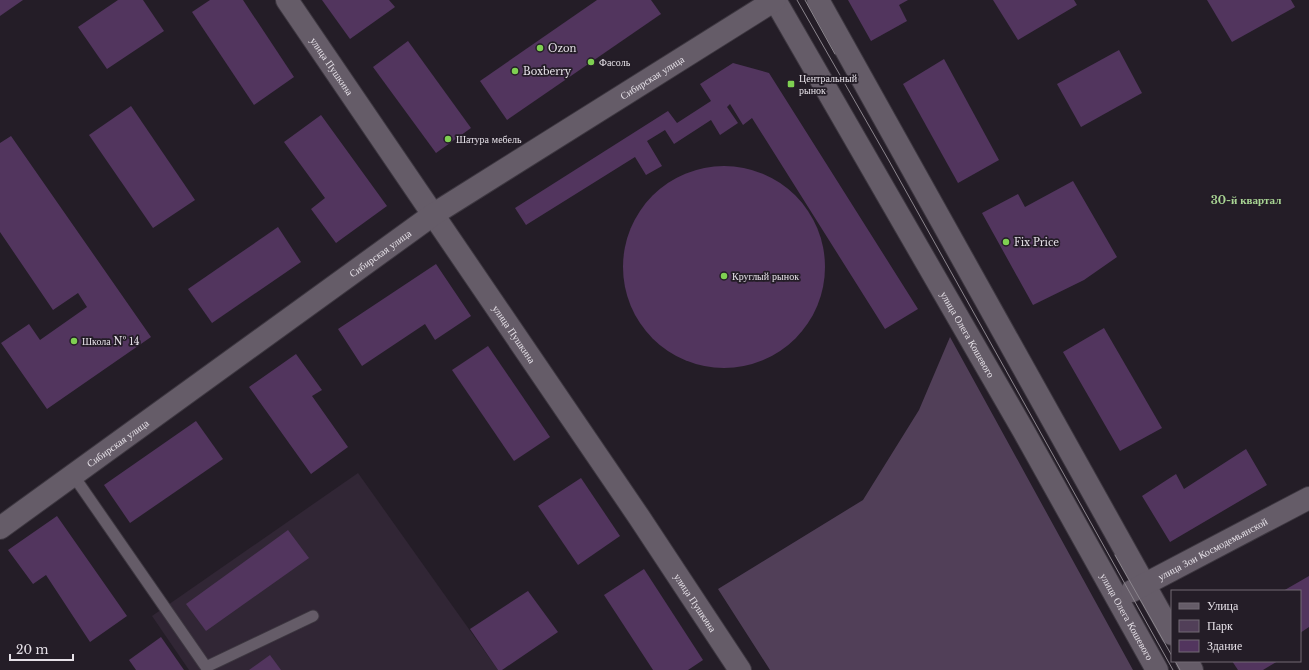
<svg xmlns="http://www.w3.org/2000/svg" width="1309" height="670" font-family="'Libre Baskerville',serif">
<rect width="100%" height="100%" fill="#241d27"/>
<polygon fill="#312635" points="358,473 498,670 189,670 152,616"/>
<polygon fill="#513f58" points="950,337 1133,670 770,670 718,589 863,500 919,410"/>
<g fill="#52355e">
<polygon points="0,0 23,0 0,16"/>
<polygon points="118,0 143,0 164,31 107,69 78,27"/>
<polygon points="210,0 243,0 294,77 254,105 192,12"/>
<polygon points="322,0 389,0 395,7 350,39"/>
<polygon points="597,0 651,0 661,14 507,120 480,81"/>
<polygon points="848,0 908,0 899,5 907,21 871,41"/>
<polygon points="993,0 1074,0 1077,5 1018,40"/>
<polygon points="1207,0 1291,0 1295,7 1232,42"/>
<polygon points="408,41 471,128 436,153 373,67"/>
<polygon points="1119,50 1142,93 1081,127 1057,84"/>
<polygon points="944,59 999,160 958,183 903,84"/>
<polygon points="733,63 769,73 918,309 885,329 752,118 743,125 730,104 727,107 738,123 720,135 711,120 674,144 665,130 647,141 662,166 646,175 635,157 526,225 515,208 668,111 677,123 711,101 700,84"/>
<polygon points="131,106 195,200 153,228 89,135"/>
<polygon points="321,115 387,206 336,243 311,209 325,198 284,142"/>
<polygon points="11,136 151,337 47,409 1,343 29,324 40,340 87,307 78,293 53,310 0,232 0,143"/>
<circle cx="724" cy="267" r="101"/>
<polygon points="1073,181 1117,257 1084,280 1033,305 982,213 1018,194 1025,207"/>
<polygon points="278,227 301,262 212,323 188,289"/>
<polygon points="436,264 471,316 435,340 425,324 362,366 338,329"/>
<polygon points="1104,328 1162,428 1120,451 1063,352"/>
<polygon points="488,346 550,437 514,461 452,370"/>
<polygon points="296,354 322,390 312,396 348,447 311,474 249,387"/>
<polygon points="196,421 223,459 130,523 104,485"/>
<polygon points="1246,449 1267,485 1170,542 1142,496 1176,474 1184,489"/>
<polygon points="581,478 620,536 578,565 538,506"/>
<polygon points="57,516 127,616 90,642 46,575 33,584 8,550"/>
<polygon points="288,530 309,558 206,631 186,604"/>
<polygon points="644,569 703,660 688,670 653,670 604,595"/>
<polygon points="1309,576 1309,627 1300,633 1300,591 1283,591"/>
<polygon points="528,591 558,632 502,670 498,670 470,629"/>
<polygon points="161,637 184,670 136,670 129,660"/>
<polygon points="270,655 281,670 249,670"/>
<polygon points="1232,661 1278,661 1263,670 1238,670"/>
</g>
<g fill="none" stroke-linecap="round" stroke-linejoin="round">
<defs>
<polyline id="lane" points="73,475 206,667 313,616"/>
<g id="street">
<path id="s1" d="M 287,0 L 639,517 L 740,670"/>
<path id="s2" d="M 775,0 L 1023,430 L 1157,670"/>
<polyline points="818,0 1172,634"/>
<path id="s3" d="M 0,528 L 434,214 L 775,0"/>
<path id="s4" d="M 1132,591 L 1309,498"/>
<polyline points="1187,661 1192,670"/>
</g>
</defs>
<use href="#lane" stroke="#3d3740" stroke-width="13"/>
<use href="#street" stroke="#3d3740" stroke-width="24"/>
<use href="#lane" stroke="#655c68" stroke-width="11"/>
<use href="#street" stroke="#655c68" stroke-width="22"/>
<g stroke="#8c868e" stroke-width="1">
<polyline points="797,0 888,159 1173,670"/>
<polyline points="805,0 835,54"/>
<polyline points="1115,555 1172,656"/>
<polyline points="1175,661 1180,670"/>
</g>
</g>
<g fill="#7fd052" stroke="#241d27" stroke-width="1.5">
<circle cx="540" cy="48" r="4"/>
<circle cx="591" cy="62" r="4"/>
<circle cx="515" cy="71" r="4"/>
<rect x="787" y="80" width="8" height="8" rx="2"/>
<circle cx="448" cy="139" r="4"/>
<circle cx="1006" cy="242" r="4"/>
<circle cx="724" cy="276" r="4"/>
<circle cx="74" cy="341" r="4"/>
</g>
<g text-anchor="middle" stroke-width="3.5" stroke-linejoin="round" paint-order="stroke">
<g font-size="10" fill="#e6e1e8" stroke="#241d27" text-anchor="start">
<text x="548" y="52">Ozon</text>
<text x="599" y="66">Фасоль</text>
<text x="523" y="75">Boxberry</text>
<text x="799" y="82">Центральный<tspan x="799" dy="12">рынок</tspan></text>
<text x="456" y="143">Шатура мебель</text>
<text x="1014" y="246">Fix Price</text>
<text x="732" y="280">Круглый рынок</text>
<text x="82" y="345">Школа № 14</text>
</g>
<g font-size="10" fill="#e6e1e8" stroke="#241d27">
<text dy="4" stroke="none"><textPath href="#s1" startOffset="80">улица Пушкина</textPath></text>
<text dy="4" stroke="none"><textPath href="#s3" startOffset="793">Сибирская улица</textPath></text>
<text dy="4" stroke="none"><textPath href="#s3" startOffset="469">Сибирская улица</textPath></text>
<text dy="4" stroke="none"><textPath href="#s1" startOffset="404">улица Пушкина</textPath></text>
<text dy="4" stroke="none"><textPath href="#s2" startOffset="386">улица Олега Кошевого</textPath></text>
<text dy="4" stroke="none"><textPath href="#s3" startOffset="145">Сибирская улица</textPath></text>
<text dy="4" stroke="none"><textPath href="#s4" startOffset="91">улица Зои Космодемьянской</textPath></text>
<text dy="4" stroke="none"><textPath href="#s1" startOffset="728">улица Пушкина</textPath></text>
<text dy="4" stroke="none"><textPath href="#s2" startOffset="710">улица Олега Кошевого</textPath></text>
</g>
<g font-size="11" font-weight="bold" fill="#a9d594" stroke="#241d27">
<text x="1246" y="204">30-й квартал</text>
</g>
</g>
<rect x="1171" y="590" width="130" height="72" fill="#241d27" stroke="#726b74"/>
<rect x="1179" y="603" width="20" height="6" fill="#655c68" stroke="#726b74"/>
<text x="1207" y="610" font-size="12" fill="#e6e1e8">Улица</text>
<rect x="1179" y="620" width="20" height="12" fill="#513f58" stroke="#726b74"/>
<text x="1207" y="630" font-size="12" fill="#e6e1e8">Парк</text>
<rect x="1179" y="640" width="20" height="12" fill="#52355e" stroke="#726b74"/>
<text x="1207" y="650" font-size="12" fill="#e6e1e8">Здание</text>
<path d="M10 654v6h63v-6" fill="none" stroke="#e6e1e8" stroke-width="2"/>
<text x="16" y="654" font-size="12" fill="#e6e1e8" stroke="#241d27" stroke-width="3" paint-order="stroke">20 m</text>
</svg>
